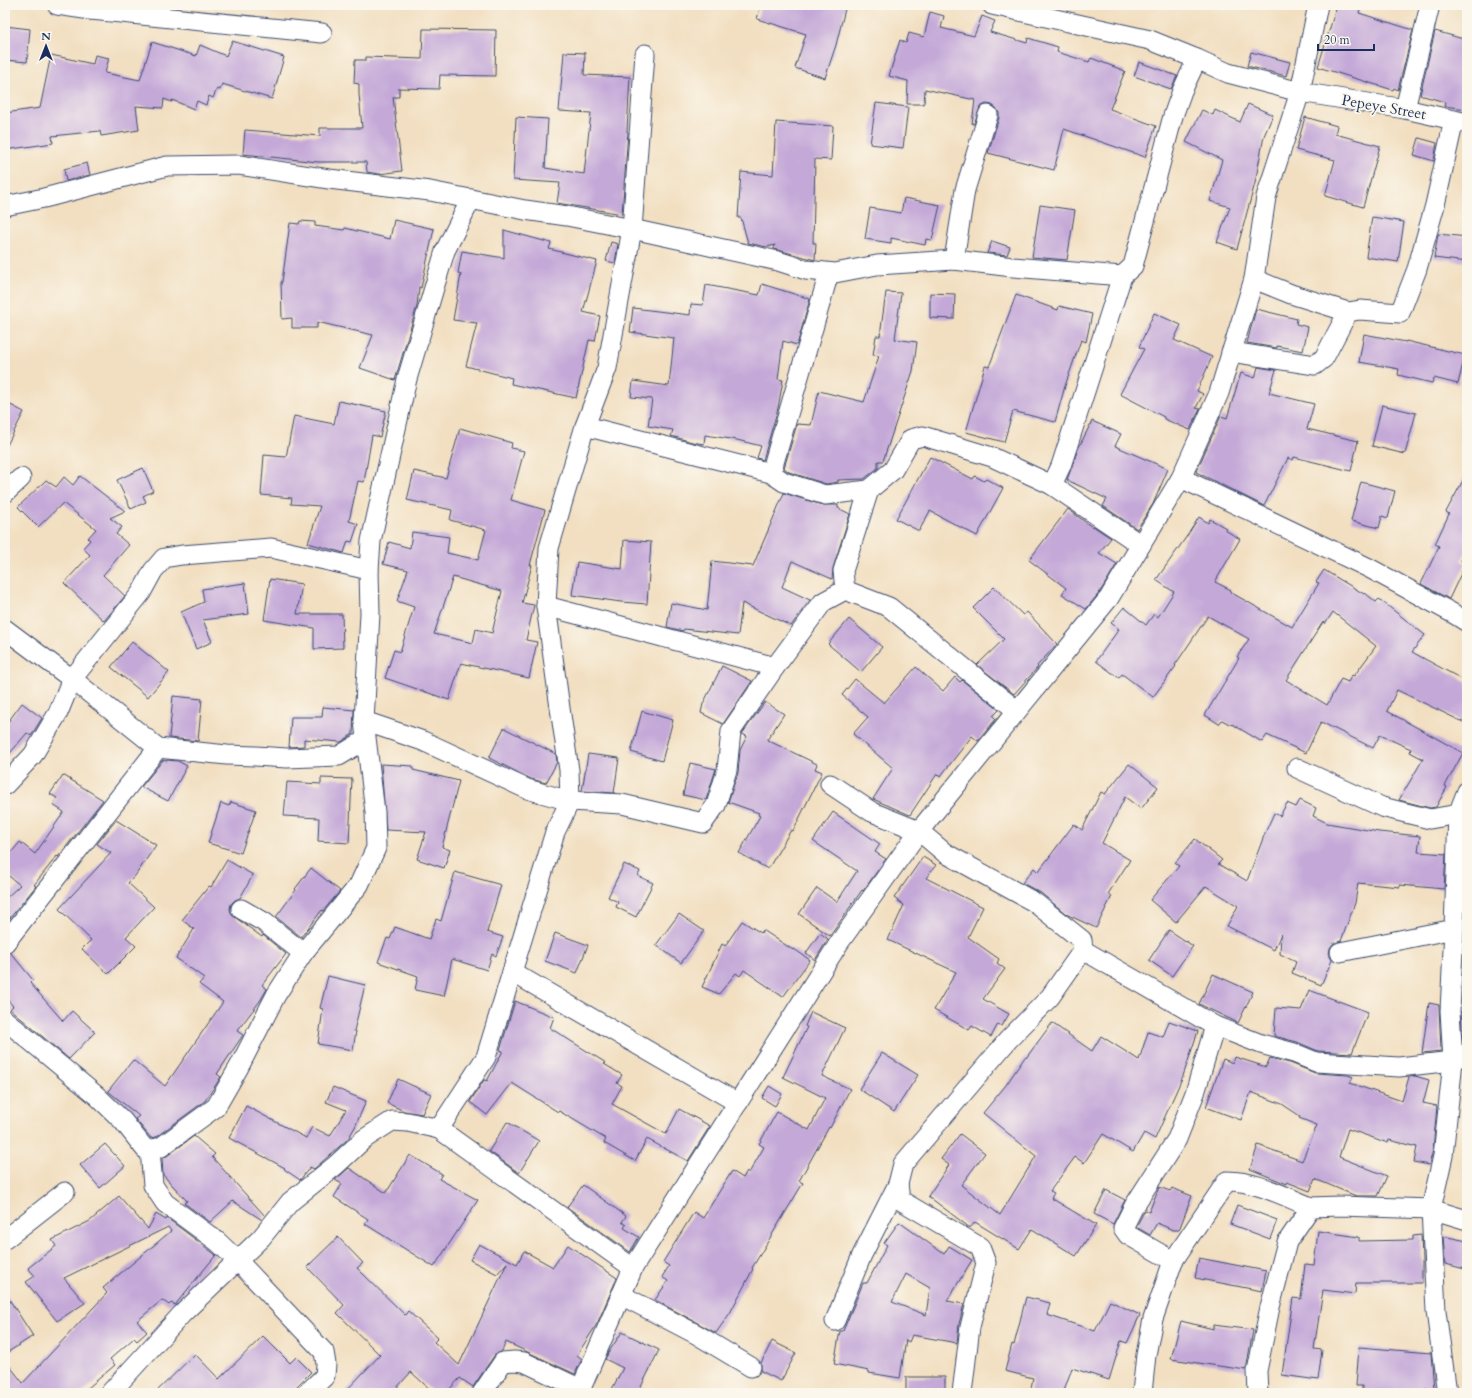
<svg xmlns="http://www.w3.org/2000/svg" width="1472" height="1398" font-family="Cardo,serif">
<rect width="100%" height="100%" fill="#fbf7ec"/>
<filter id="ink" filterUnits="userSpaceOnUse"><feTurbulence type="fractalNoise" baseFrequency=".025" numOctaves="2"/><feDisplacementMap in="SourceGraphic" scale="8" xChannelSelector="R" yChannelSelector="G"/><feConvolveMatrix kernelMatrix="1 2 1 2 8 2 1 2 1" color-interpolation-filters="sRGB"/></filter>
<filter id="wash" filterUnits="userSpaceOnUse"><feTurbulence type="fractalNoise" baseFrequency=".012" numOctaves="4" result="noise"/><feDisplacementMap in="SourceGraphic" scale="16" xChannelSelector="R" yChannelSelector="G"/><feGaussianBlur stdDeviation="0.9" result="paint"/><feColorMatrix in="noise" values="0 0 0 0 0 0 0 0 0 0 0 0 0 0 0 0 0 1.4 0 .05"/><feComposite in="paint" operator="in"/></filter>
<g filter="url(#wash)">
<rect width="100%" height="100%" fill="#f2dfc1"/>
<g id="blocks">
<g fill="#c4a9d8" fill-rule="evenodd">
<polygon points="761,5 846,5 836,45 825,78 795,68 806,34 757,19"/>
<polygon points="1337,5 1361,5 1359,13 1413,30 1398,90 1394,88 1393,90 1318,67"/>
<polygon points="930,12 944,16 941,28 974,36 982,16 995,21 990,32 1027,43 1028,38 1058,47 1057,52 1089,62 1091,58 1125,71 1110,109 1156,126 1145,157 1064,129 1054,170 988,153 999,118 999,113 996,108 992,105 986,104 980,107 974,124 972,124 975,100 925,89 924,104 907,104 908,81 889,76 900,40 906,43 909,33 924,37"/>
<polygon points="5,26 30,29 27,62 5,60"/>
<polygon points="423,29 496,30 495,76 440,75 439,89 399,88 399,97 393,97 402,171 379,174 367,172 366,162 318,162 243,154 245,130 320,136 320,128 362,128 359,94 359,84 354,83 355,60 366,60 366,57 422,59"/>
<polygon points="1435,31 1467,40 1467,109 1444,106 1445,102 1420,95"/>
<polygon points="232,41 284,57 272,99 222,84 220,90 217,89 213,98 209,96 206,105 197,101 194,109 172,100 172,102 164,99 163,108 136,106 139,130 101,136 100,131 52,136 53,143 5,150 5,113 40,108 51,55 93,64 95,55 109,58 105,73 140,80 152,42 196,56 200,45 226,56"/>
<polygon points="564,52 585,53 584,75 630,77 627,132 628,132 622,214 557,203 560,183 513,180 516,117 548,119 545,168 584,174 591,113 559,111"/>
<polygon points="1251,52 1290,62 1286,76 1247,66"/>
<polygon points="1139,62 1177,76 1171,89 1134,76"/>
<polygon points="876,103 908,107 903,148 870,144"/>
<polygon points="1248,104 1273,115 1264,136 1255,183 1237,249 1217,242 1230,207 1210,201 1222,160 1186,142 1202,110 1213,115 1215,110 1240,122"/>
<polygon points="1305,117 1337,126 1335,134 1380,146 1363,207 1325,196 1335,160 1296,150"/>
<polygon points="776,122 833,126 831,160 815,159 813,243 816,243 815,260 774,249 775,245 767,247 748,243 741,218 738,218 741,172 773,175"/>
<polygon points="1419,138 1437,143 1434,161 1414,155"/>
<polygon points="87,163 90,175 66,181 64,169"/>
<polygon points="904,198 940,205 932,240 926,239 925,245 891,238 891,243 865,239 870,208 901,213"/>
<polygon points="1040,205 1075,210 1067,260 1032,257"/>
<polygon points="1372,217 1404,222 1398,262 1366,257"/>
<polygon points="394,220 434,229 421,288 419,287 417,306 395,380 360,368 373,335 317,322 317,328 292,328 292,318 282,319 281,282 282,282 290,223 299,224 300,221 315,222 315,226 344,230 345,228 390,239"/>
<polygon points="504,230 551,243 549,249 597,261 583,312 600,316 595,341 589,340 576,398 511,384 512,378 466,366 477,323 453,320 461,274 458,273 462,251 504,258"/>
<polygon points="1438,234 1467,237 1467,262 1434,258"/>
<polygon points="992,241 1010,247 1007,255 987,253"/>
<polygon points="611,242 618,244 615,263 606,261"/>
<polygon points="762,284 810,299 797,345 783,341 778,379 783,380 778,408 763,460 757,458 761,446 737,440 705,435 704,444 692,442 671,436 673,430 648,426 652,399 631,397 633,381 669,386 674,338 630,332 633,308 690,315 691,304 703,305 706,285 759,295"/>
<polygon points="886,292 901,293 895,339 917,342 913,371 883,461 878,461 878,468 864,479 838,480 838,482 826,484 789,472 784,468 797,424 811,425 819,391 864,402 879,356 873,355 876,336 880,336"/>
<polygon points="930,293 955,294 954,319 930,318"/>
<polygon points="1016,295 1058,310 1059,306 1092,314 1086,342 1081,340 1065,386 1055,422 1013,411 1004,442 966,432 985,366 989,367"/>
<polygon points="1256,309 1297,319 1296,324 1308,327 1303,351 1277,346 1277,348 1247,343"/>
<polygon points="1154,313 1181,325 1174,340 1212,357 1197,391 1203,394 1196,408 1200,409 1190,430 1164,419 1164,417 1120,394 1144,349 1139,347"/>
<polygon points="1364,334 1406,342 1406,341 1465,355 1458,384 1434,378 1432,383 1398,375 1399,369 1359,362"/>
<polygon points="1258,367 1276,370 1269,393 1314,404 1307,429 1358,441 1351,471 1294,457 1293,460 1288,458 1264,506 1196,472 1221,416 1227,418 1241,373 1255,378"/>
<polygon points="339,401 386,411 380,437 372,435 364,482 358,481 349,521 358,524 352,542 348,541 344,553 308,543 320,506 291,504 292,498 261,495 264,455 286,457 294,416 334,424"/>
<polygon points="5,402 24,412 5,449"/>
<polygon points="1382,405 1416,413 1405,454 1372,446"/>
<polygon points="1092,421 1121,434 1115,446 1168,469 1153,504 1137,529 1103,506 1107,499 1067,480 1078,449"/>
<path d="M 460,428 L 512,443 L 511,448 L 524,451 L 511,500 L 545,510 L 530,565 L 532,565 L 522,603 L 534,605 L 526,640 L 537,642 L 529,678 L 461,663 L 449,700 L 385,678 L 394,650 L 400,652 L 414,607 L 397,601 L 408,570 L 383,564 L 389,542 L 410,548 L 412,532 L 449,537 L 447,553 L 478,560 L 486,530 L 450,520 L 452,510 L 407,500 L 414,471 L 446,478 ZM 453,577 L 502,591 L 492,633 L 476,629 L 473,643 L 434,634 Z"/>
<polygon points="930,457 973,479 975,476 984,481 986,479 1003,488 977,536 930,511 919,531 896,519"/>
<polygon points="143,468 153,491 143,496 146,502 131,509 117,480"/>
<polygon points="1467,473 1467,550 1461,561 1466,563 1449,599 1421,584 1439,546 1435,544 1449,514 1446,512"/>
<polygon points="80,476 125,511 110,518 122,527 116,534 129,545 103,575 125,596 104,621 64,583 90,555 83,548 90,540 88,538 96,529 63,503 38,527 18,507 46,480 56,487 64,477 73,485"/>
<polygon points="1361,482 1395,491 1388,518 1382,516 1379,528 1351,521"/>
<polygon points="784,493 822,505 838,505 838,508 850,514 833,568 832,579 792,561 782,587 810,600 791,626 742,603 738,635 684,629 683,631 667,627 671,603 707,610 712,561 753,566"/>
<polygon points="1068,509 1092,527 1093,526 1111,538 1099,553 1117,564 1100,592 1086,609 1062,594 1066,588 1029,560"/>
<path d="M 1199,517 L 1208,523 L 1210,519 L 1226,528 L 1225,530 L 1240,539 L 1215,582 L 1231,590 L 1230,592 L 1292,627 L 1319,583 L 1316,582 L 1324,570 L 1364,594 L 1365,593 L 1376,602 L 1379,599 L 1425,635 L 1412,652 L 1467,682 L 1467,724 L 1397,690 L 1387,711 L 1463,753 L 1445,786 L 1447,787 L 1436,807 L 1430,808 L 1399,800 L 1423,759 L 1410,752 L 1411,749 L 1380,735 L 1373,748 L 1321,722 L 1306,753 L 1267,735 L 1262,742 L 1232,724 L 1231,725 L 1222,720 L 1219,724 L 1205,715 L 1239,658 L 1237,657 L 1249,639 L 1208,616 L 1175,665 L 1176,666 L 1153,697 L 1122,674 L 1119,678 L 1096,661 L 1119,629 L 1111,623 L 1124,607 L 1146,625 L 1154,614 L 1158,617 L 1174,592 L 1156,580 L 1187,536 ZM 1333,612 L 1376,646 L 1354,676 L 1352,675 L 1348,682 L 1341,679 L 1327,705 L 1286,680 L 1323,622 L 1325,624 Z"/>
<polygon points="624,540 651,542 647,604 621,602 572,595 577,562 622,569"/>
<polygon points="270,579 302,584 297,614 342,614 343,648 314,649 314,628 264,620"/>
<polygon points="245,583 249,614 203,620 212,642 196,649 181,612 204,602 202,589"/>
<polygon points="994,587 1023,615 1027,612 1057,644 1037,666 1038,667 1014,694 977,665 1004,639 973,608"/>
<polygon points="849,619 882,647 861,672 828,644"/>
<polygon points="132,642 169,672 148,697 111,667"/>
<polygon points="722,666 752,681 723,724 701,713 703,704"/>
<polygon points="916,667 943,691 955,677 960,682 962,680 999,710 993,716 996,719 978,741 972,736 940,777 937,774 910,815 873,799 893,768 853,734 868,717 842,695 855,679 884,703"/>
<polygon points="173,696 202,699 198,741 169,738"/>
<polygon points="765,702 784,714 767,740 817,764 815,769 822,772 793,831 791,830 768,869 739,853 760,816 758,815 759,813 728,802 738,773 740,750 747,736 742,734"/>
<polygon points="22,703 42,718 31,736 27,733 5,759 5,726"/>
<polygon points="323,707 354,710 353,734 341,742 304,739 304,746 289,747 291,717 322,717"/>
<polygon points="642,711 673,720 662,761 631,752"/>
<polygon points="504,728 556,754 557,762 546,783 531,779 489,758"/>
<polygon points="588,754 619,758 614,793 582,791"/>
<polygon points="163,760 167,761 167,760 178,761 187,766 168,801 141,787"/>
<polygon points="690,763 716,769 706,800 683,795"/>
<polygon points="381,764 413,766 413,770 459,781 442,847 450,850 444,868 417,859 426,832 386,830"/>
<polygon points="1129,764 1158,787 1141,809 1125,797 1102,843 1130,860 1108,894 1112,896 1096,928 1066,914 1041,893 1022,883 1034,868 1038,872 1074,824 1082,830 1101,792 1105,794"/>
<polygon points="63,775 103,800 58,857 57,856 34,885 36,886 5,924 5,899 20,885 5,873 5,860 20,842 35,854 64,812 53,805 57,798 50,794"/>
<polygon points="321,778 352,779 349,843 318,841 319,818 284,816 287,782 321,784"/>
<polygon points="1300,800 1316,808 1313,816 1327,823 1379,832 1420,836 1418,852 1446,854 1444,889 1400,885 1400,887 1358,883 1355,903 1341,941 1333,944 1330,948 1329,955 1332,960 1321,985 1292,973 1296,962 1280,954 1281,934 1274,950 1227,926 1238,906 1206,886 1176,922 1150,900 1179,866 1175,863 1195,839 1222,860 1218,864 1247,881 1265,833 1274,813 1280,816 1287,803 1296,807"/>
<polygon points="231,802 256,810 241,853 208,843 221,803 229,806"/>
<polygon points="833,812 880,844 875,852 886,859 863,891 862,890 830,936 799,914 817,888 837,902 857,871 813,841"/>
<polygon points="116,820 156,845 135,876 128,883 154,907 126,937 136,946 108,974 82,949 91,940 59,909 111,853 97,844"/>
<polygon points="923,857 936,865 926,878 983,907 968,937 999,959 997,963 1005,969 983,999 1009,1014 1002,1026 998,1024 991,1037 972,1026 969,1030 934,1010 956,972 888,940 904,905 894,898"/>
<polygon points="227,860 253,875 240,898 235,900 231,904 230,909 232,915 262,937 263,935 286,954 262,985 267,989 260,1001 237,1031 243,1035 217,1074 221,1077 205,1101 156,1137 151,1138 135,1119 139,1116 108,1091 133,1060 165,1086 223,1002 199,984 204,978 176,958 194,929 182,920 209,886 211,887"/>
<polygon points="624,864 640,871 638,876 653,883 636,917 616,907 618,902 608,897"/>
<polygon points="311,868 340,891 323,911 322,910 301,937 276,917 296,890 295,889"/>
<polygon points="455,872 501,885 487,932 503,937 496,956 492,954 487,970 452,959 444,996 415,990 418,976 378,962 387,938 390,939 395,927 429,939 436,919 441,921"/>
<polygon points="679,914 704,931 681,963 656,945"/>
<polygon points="742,921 761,933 763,930 793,950 794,949 810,960 783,997 744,970 740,976 736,973 719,994 702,987 722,944 725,946"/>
<polygon points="1169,930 1193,946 1172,976 1149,960"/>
<polygon points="555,933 588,945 577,973 545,961"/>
<polygon points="820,933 828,939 815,960 806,953"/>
<polygon points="10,952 33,980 30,983 63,1021 72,1011 95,1032 69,1059 10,1009 13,1006 5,997 5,954"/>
<polygon points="1213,974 1253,992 1238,1023 1199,1004"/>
<polygon points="328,976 365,985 354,1031 356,1031 353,1050 318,1044 323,1009 320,1008"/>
<polygon points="1309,990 1368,1012 1352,1053 1318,1051 1297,1042 1274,1036 1276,1008 1301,1010"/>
<polygon points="515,1001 554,1017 550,1028 606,1063 604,1064 622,1075 617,1083 622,1086 612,1104 666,1134 679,1109 710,1126 688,1161 647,1139 635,1161 604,1143 606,1139 559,1111 558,1112 512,1083 487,1115 470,1102 484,1080 487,1081 503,1051 500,1050"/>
<polygon points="1429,1003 1439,1005 1441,1051 1422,1053"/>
<polygon points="1461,1011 1467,1013 1467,1042 1463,1043"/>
<polygon points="811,1012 845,1028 822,1076 850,1089 830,1128 829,1127 799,1181 803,1183 752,1268 753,1269 730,1313 716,1333 655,1300 668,1281 662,1277 669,1266 663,1262 694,1212 703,1218 732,1171 743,1178 747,1171 749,1173 764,1147 759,1144 777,1112 809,1130 825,1098 783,1077 807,1027 805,1026"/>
<polygon points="1169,1021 1198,1031 1183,1076 1155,1139 1144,1133 1133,1152 1103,1134 1084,1163 1075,1157 1050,1191 1054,1193 1051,1198 1096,1225 1076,1256 1032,1229 1019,1249 975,1222 970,1228 928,1196 949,1165 941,1159 960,1134 985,1153 961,1185 1000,1215 1036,1156 983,1113 1006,1085 1025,1057 1026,1058 1052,1023 1092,1051 1101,1036 1139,1060 1148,1032 1163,1037"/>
<polygon points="882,1053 918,1075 894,1112 859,1089"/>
<polygon points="1235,1057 1266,1067 1270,1058 1290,1063 1315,1073 1348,1075 1353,1077 1350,1083 1402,1101 1409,1077 1415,1076 1429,1080 1423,1103 1437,1106 1433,1150 1429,1165 1414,1162 1417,1147 1389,1140 1388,1143 1348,1129 1339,1157 1387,1176 1378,1196 1356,1196 1315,1179 1310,1191 1287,1182 1287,1184 1250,1169 1258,1145 1302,1161 1317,1125 1299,1118 1300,1116 1282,1104 1251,1092 1241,1120 1206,1107 1223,1059 1233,1063"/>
<polygon points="398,1079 431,1094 422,1114 404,1111 387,1103"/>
<polygon points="769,1086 782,1094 775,1106 762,1098"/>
<polygon points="333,1087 366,1101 355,1127 348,1139 314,1169 310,1167 300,1180 284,1169 285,1168 229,1138 246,1106 306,1138 312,1127 330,1136 346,1110 326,1102"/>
<polygon points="507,1122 539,1141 519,1173 489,1151"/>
<polygon points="194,1136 215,1154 212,1157 265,1216 262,1220 233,1201 210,1222 184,1203 187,1201 163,1175 162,1158 167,1156"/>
<polygon points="105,1144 125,1166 100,1188 80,1165"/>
<polygon points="410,1155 442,1174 439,1179 478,1200 434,1267 365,1224 368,1219 334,1197 342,1184 335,1180 349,1168 386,1193"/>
<polygon points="583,1185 626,1216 622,1222 626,1225 624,1228 639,1237 630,1252 567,1207"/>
<polygon points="1159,1187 1170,1191 1172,1188 1192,1196 1179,1230 1173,1230 1157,1223 1150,1235 1136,1227 1145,1210 1149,1212"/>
<polygon points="1106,1190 1125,1200 1113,1224 1094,1214"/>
<polygon points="119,1196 148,1229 156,1214 166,1220 167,1218 216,1255 175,1305 171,1303 169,1305 162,1300 137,1321 147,1332 137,1341 134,1338 110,1359 115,1365 82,1393 5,1393 5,1360 23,1383 107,1293 103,1288 171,1231 168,1227 64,1278 85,1303 57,1321 26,1282 35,1276 28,1268 56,1246 52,1240 90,1221"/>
<polygon points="1237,1205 1277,1220 1270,1239 1230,1224"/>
<path d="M 899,1222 L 944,1254 L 949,1246 L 972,1260 L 947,1301 L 964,1304 L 959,1324 L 957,1343 L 912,1335 L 909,1342 L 906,1340 L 900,1378 L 869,1373 L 869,1371 L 834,1364 L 840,1331 L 843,1331 L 863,1283 L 867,1283 L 887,1245 L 884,1243 ZM 906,1274 L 930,1288 L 926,1315 L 892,1302 Z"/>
<polygon points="1318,1231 1359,1237 1359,1241 1413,1240 1413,1236 1421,1235 1422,1260 1422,1283 1356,1283 1355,1294 1323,1290 1314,1349 1322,1350 1318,1380 1282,1375 1293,1298 1301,1299 1305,1264 1314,1265"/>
<polygon points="1443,1236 1467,1241 1467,1257 1465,1269 1445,1264"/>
<polygon points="338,1237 363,1263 357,1268 405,1315 408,1311 438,1338 434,1342 459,1365 507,1263 497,1274 470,1260 479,1244 517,1264 524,1251 553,1267 568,1245 617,1278 597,1324 577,1355 582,1359 575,1374 506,1342 502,1351 494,1356 473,1387 460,1378 446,1393 434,1393 411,1372 392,1393 344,1393 380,1355 337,1313 344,1305 307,1267"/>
<polygon points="1199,1258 1266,1271 1262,1291 1195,1278"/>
<polygon points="5,1293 33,1336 5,1354"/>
<polygon points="1026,1297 1050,1303 1047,1315 1095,1331 1110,1301 1140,1315 1127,1343 1121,1341 1109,1380 1072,1368 1063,1393 1030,1393 1033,1378 1005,1371 1012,1344 1014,1345"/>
<polygon points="1181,1321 1213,1329 1213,1325 1253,1330 1246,1370 1171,1359"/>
<polygon points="622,1332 659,1350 638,1393 610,1393 623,1368 605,1359 610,1350"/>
<polygon points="263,1336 290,1363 296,1357 311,1372 290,1393 155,1393 195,1354 219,1379"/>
<polygon points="772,1341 796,1353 781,1381 761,1371 761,1363"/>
<polygon points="1359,1347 1431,1353 1434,1389 1425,1389 1425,1393 1362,1393 1362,1386 1356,1386"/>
<polygon points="906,1377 945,1377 945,1392 906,1393"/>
</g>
</g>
</g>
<g filter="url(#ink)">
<use href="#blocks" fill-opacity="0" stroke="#3b496d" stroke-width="1"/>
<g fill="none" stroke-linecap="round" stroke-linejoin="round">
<defs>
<g id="minor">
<polyline points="57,5 91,10 91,5"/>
<polyline points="992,5 1150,40 1197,59"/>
<polyline points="91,10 322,33"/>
<polyline points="1405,109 1430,5"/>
<polyline points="5,206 44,198 167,166 239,165 329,179 430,191 525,210 567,216 632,229 778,261 806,270 835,273 877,265 954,260 1013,267 1122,276"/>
<polyline points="954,260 965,190 988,115"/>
<polyline points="1254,279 1291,294 1348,312"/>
<polyline points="1231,352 1315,365 1324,358 1348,312 1360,310 1400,313 1417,269 1435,205 1454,120"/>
<polyline points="585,426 771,473 784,482 825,495 869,490"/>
<polyline points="771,473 829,273"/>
<polyline points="1181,478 1369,568 1454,614 1467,622"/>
<polyline points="1052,485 1061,466 1122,276 1133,266 1173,116 1182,91 1197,59 1228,73 1300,92 1405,109 1467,123"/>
<polyline points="5,493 21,478"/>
<polyline points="845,590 889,607 1016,710"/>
<polyline points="546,606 775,667"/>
<polyline points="5,629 72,679 158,748 5,943"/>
<polyline points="364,721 370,614 369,570 371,541 407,379 445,251 471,199"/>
<polyline points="158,748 227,755 255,756 287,758 339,756 365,740"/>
<polyline points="1297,768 1382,807 1430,819 1458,814"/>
<polyline points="830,784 872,812 919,831 945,853 1034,902 1082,940 1083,950 1215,1026 1261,1044 1294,1053 1316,1062 1399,1067 1453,1061 1467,1053"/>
<polyline points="5,785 33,755 58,713 72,679 141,593 153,571 164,558 182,555 271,548 369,570"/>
<polyline points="241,909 264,922 303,953"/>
<polyline points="1340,952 1454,929"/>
<polyline points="512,972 738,1103"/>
<polyline points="5,1020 97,1096 123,1121 145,1149 150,1150 161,1147 216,1107 239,1067 276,995 303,953 359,885 376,848 375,812 364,721 423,741 527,789 570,801 569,770 560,708 546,606 549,548 585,426 607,368 632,229 645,54"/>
<polyline points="439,1129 633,1268"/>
<polyline points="150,1150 153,1185 165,1203 218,1242 237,1260 324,1352 326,1364 325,1376 307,1393"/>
<polyline points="898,1184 900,1200 980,1247 986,1263 970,1327 962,1393"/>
<polyline points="5,1239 65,1192"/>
<polyline points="1173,1261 1128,1235 1123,1228 1134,1206 1177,1139 1195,1093 1215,1026"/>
<polyline points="621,1295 696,1334 751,1367"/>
<polyline points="835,1321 862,1255 898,1184 903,1164 1008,1040 1050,997 1083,950"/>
<polyline points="110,1393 182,1314 261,1238 290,1202 336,1165 364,1139 392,1121 408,1122 439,1129 486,1057 555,832 570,801 622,804 703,823 716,805 727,770 731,731 775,667 823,602 845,590 843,571 869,490 893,470 911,439 923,436 992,457 1052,485 1141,545"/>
<polyline points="482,1393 503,1362 514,1361 524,1362 581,1389"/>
<polyline points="579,1393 633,1268 839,943 919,831 1109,598 1181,478 1219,393 1254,279 1266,197 1300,92 1318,5"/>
<path d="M 1142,1393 L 1146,1355 L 1153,1319 L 1173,1261 L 1227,1181 C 1257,1181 1283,1196 1311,1207"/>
<polyline points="1258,1393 1257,1371 1270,1307 1287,1242 1311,1207 1340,1206 1431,1209 1467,1220"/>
<polyline points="1447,1393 1436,1311 1431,1209 1443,1156 1453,1061 1450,1011 1454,929 1458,814 1467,791"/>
</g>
</defs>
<use href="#minor" stroke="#3b496d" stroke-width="21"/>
<use href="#minor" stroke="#fff" stroke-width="19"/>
</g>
</g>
<g text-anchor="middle" stroke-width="3.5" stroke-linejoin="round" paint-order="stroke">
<g font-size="15" fill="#1b2f5e" stroke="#fbf7ec">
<text transform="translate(1384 107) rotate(10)" y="5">Pepeye Street</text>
</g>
</g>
<rect width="1472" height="1398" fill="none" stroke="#fbf7ec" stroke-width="20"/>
<g transform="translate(46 46)" stroke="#fbf7ec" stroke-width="3" paint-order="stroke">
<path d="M0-3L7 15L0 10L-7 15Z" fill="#1b2f5e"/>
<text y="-6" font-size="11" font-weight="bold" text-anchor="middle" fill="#1b2f5e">N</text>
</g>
<path d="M1318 44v6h56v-6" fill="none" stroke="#1b2f5e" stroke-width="2"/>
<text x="1324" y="44" font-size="12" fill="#1b2f5e" stroke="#fbf7ec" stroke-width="3" paint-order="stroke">20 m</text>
</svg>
